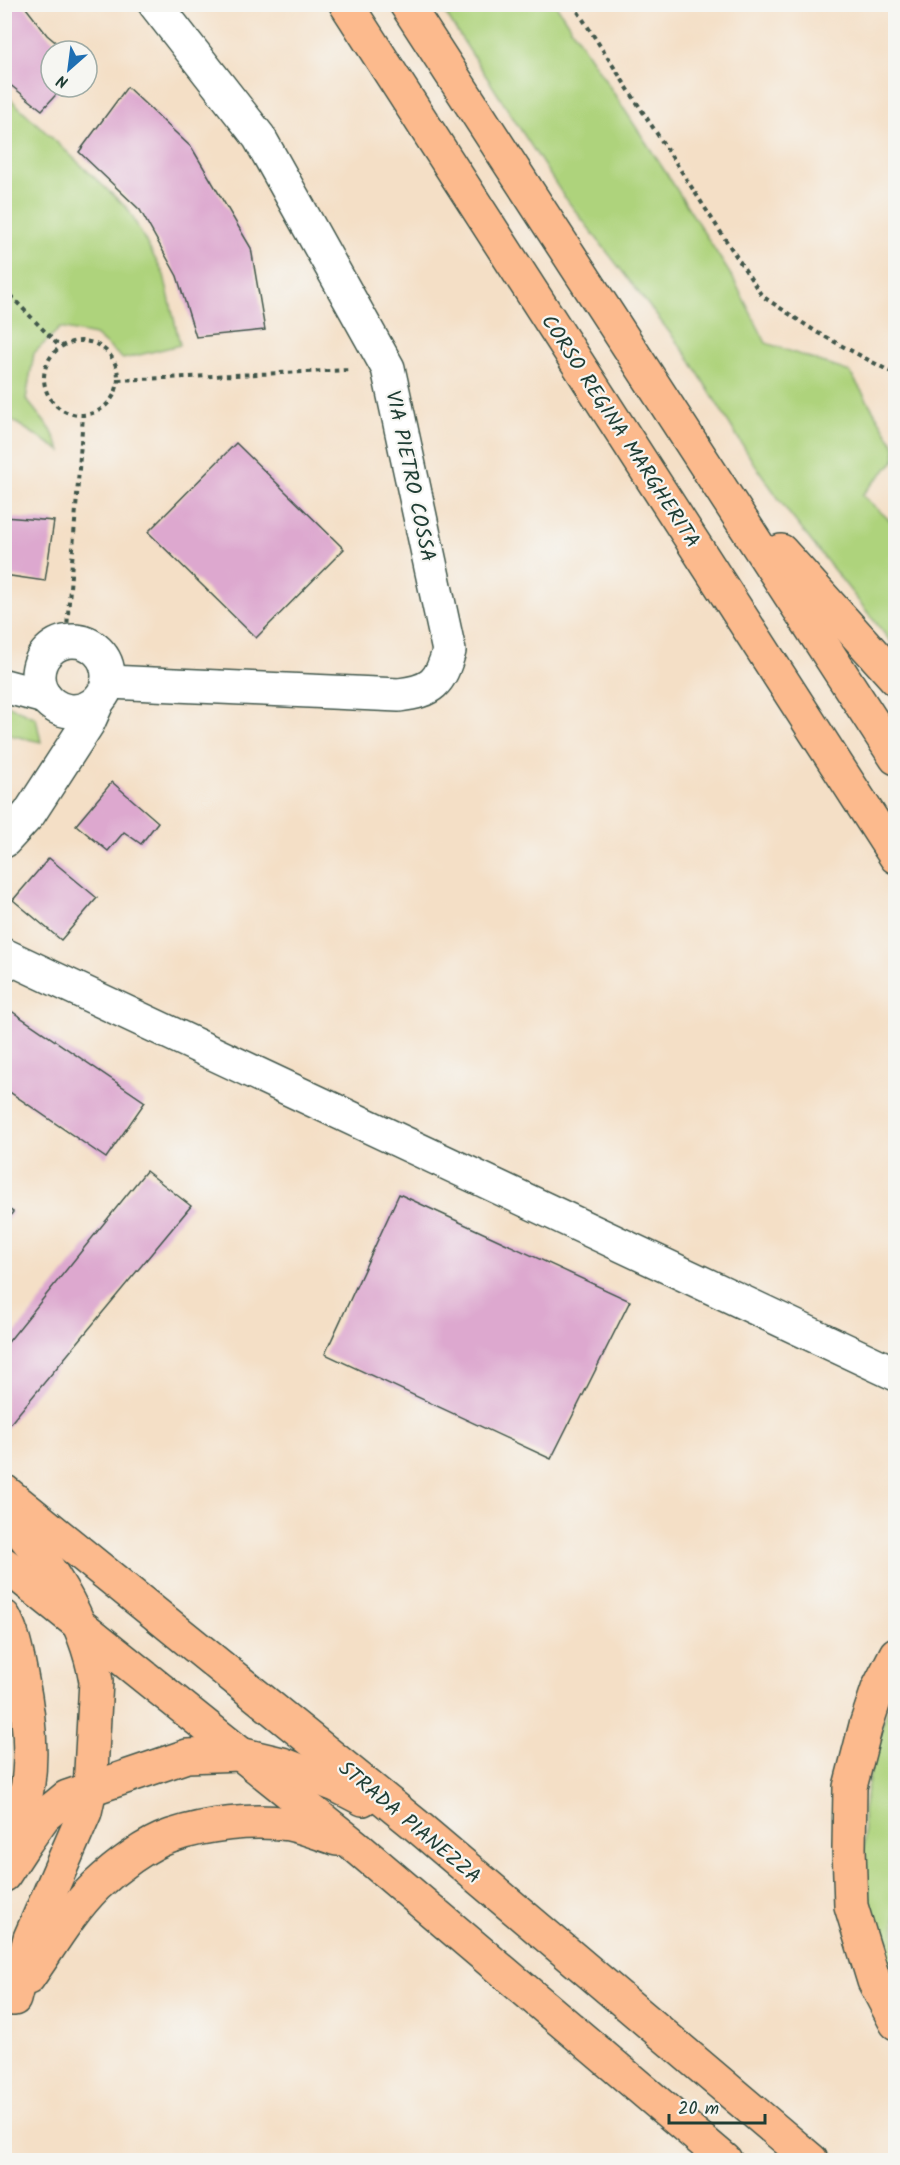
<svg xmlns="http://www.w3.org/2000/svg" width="900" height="2165" font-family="Kalam,sans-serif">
<rect width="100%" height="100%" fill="#f6f6f2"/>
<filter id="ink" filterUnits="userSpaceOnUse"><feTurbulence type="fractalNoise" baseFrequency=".0167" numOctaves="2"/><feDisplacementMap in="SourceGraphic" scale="12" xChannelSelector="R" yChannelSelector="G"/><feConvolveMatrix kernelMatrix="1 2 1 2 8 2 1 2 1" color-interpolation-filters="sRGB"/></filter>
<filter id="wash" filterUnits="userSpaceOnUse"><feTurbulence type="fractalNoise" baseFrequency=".008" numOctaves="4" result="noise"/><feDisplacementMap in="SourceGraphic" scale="24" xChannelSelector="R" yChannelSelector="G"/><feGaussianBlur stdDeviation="1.35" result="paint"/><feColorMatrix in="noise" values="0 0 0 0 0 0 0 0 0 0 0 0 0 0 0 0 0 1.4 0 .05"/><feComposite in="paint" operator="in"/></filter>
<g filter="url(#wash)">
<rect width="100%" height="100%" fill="#f4dfc6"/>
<g fill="#aed37c" stroke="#668858" stroke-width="1.5">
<polygon points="440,5 556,5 670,179 734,280 766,343 850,372 895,446 895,460 862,495 895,525 895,647 788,512 753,462 687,355 563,195"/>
<polygon points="5,94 128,209 164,275 180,345 123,359 95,335 60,328 34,353 26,399 51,430 61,451 5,416"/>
<polygon points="5,704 36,718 41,742 5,734"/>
<polygon points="895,1688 895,1987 885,1963 869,1903 865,1872 863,1810 875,1747"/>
</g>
<g id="blocks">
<g fill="#dda8cf">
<polygon points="4,4 23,4 47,35 66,51 51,51 51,87 63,87 42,110 4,80"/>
<polygon points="127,87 192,148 251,248 265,330 196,337 177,276 140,210 79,152"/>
<polygon points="236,443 344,549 256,638 148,532"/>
<polygon points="4,517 54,521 45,581 4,575"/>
<polygon points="112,782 158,822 141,844 124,832 108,851 76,825"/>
<polygon points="49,858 97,898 61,940 13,900"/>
<polygon points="4,1006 145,1102 106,1158 4,1088"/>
<polygon points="146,1171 191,1206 5,1430 5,1346"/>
<polygon points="399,1194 630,1301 551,1459 325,1354"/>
<polygon points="4,1206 13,1212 4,1224"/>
</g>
</g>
</g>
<g filter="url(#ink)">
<use href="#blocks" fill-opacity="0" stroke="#3f554a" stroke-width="1.5"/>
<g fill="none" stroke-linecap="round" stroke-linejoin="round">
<defs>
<g id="minor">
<circle cx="73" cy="676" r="35"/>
<path d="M 109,682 L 399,695 C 432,691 440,683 449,651 L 388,368 L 259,137 L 155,4"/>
<polyline points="4,686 45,697"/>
<polyline points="4,841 29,814 88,723 97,703"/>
<polyline points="4,955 896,1374"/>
</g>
<g id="major">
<polyline points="346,4 896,857"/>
<polyline points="406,4 896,758"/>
<polyline points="781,551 896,679"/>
<polyline points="4,1491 416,1825 811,2160"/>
<path d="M 4,1511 C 46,1560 85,1616 96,1681 L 90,1789 L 85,1812 L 30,1938 L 14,1999"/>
<polyline points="4,1564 353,1844 725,2160"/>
<path d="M 4,1617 C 14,1635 17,1655 21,1675 C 29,1714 34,1756 26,1795 C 22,1814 16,1832 12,1850"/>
<polyline points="896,1654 878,1689 866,1725 850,1787 849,1848 851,1906 874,1981 896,2023"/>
<polyline points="4,1875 25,1843 44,1816 67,1797 187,1756 240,1754 282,1764 336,1785 363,1799"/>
<path d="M 28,1978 C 50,1947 69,1913 96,1886 C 115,1868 146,1844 171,1836 C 206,1824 252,1819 289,1824 C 305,1827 321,1834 337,1839"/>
</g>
</defs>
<use href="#minor" stroke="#3f554a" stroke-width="36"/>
<use href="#major" stroke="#3f554a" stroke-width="36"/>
<g stroke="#3f554a" stroke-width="4" stroke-dasharray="4.5 4.5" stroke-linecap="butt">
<polyline points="573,4 762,296 818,333 891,372 896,379"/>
<polyline points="4,289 60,347"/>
<circle cx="81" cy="378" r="37"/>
<polyline points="118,380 351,370"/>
<polyline points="66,641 83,416"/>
</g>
<use href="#minor" stroke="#fff" stroke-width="33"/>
<use href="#major" stroke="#fcba8d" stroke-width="33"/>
</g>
</g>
<g text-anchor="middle" stroke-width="4.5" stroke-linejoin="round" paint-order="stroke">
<g font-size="21" fill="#1f3d34" stroke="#f6f6f2">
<text transform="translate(621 431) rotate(57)" y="7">CORSO REGINA MARGHERITA</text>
<text transform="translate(411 476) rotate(78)" y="7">VIA PIETRO COSSA</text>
<text transform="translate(410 1822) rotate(40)" y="7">STRADA PIANEZZA</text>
</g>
</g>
<rect width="900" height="2165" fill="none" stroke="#f6f6f2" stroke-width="24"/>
<g transform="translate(69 69) rotate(208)"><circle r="28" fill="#f6f6f2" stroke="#a0aca6" stroke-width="1.5"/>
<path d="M0-4.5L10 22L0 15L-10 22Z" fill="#1f6fb2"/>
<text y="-9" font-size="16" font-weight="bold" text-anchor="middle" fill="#1f3d34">N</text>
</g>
<path d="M669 2114v9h96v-9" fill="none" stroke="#1f3d34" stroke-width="3"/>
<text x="678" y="2114" font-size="18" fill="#1f3d34" stroke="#f6f6f2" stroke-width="4.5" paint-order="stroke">20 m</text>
</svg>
